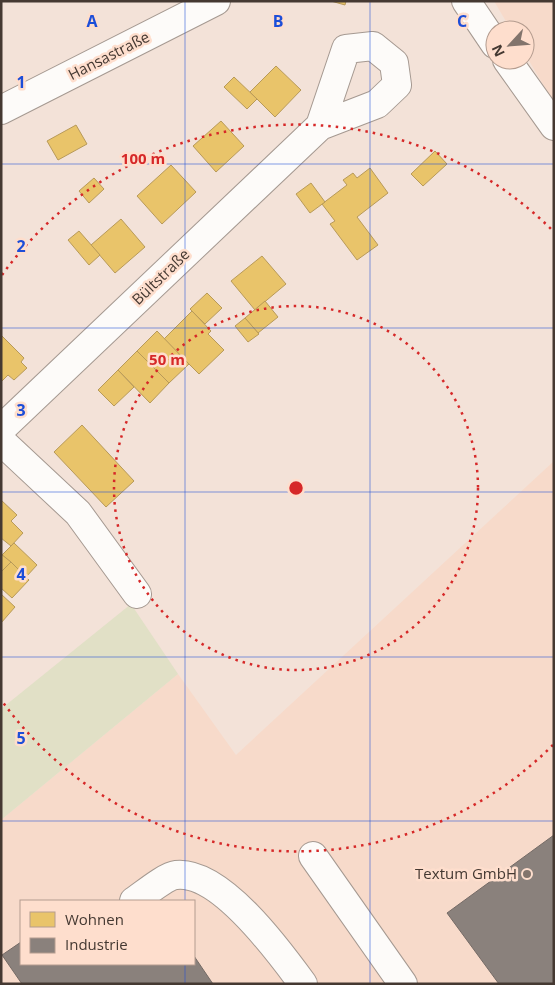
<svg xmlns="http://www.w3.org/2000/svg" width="555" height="985" font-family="'Open Sans',sans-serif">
<rect width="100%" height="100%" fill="#f3e2d8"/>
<g fill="#f7daca" fill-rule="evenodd">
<polygon points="494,1 554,1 554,103 525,54 525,30 511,30"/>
<path d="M 554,461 L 554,984 L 1,984 L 1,820 L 178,674 L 236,755 ZM 21,901 L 194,901 L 194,964 L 21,964 Z"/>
</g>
<polygon fill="#e1e0c6" points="131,604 178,674 1,820 1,709"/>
<g fill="#e9c46a" stroke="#b89a59">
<polygon points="331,1 346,1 345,5"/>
<polygon points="276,66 301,90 275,117 250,92"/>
<polygon points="234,77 257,99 247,109 224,87"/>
<polygon points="221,121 244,146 216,172 193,146"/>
<polygon points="76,125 87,144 58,160 47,141"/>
<polygon points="435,151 447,164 423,186 411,174"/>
<polygon points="171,165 196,192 162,224 137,196"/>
<polygon points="370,168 388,193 357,217 378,245 357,260 330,224 335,221 322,204 347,185 343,180 353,173 357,178"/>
<polygon points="94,178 104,189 89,203 79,191"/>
<polygon points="311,183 325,202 310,213 296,194"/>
<polygon points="121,219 145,247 115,273 91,245"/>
<polygon points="79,231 100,255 89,265 68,240"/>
<polygon points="262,256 286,284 255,310 231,281"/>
<polygon points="207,293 222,308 205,324 190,309"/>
<polygon points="265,301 278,317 258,333 245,318"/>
<polygon points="192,311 211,331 208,334 224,350 199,374 164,339"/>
<polygon points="245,318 259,334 248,342 235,326"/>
<polygon points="157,331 189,364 169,383 137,351"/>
<polygon points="1,335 24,358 21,362 27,368 14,380 8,375 1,382"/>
<polygon points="137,351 169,383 150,403 118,370"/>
<polygon points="118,370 134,387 114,406 98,390"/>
<polygon points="82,425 134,481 106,507 54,452"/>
<polygon points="1,500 17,515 11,521 23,533 11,546 1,538"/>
<polygon points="14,543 37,565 26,577 2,555"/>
<polygon points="1,554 11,562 1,572"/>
<polygon points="11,562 29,580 12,598 1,588 1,572"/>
<polygon points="1,594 15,607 1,623"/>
</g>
<g fill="#8a817c" stroke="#756b66">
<polygon points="554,835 554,984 499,984 447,913"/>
<polygon points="21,942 21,964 194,964 194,956 213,984 22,984 2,955"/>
</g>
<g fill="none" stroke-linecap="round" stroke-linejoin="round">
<defs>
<g id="minor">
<polyline points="466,1 495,44"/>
<polyline points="507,60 554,126"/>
<polyline points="1,429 320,126 377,104 397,85 394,63 373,46 346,49 320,126"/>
<polyline points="1,441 78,513 137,594"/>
<polyline points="313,856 403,984"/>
<path d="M 134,901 C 143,895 166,876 176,875 C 220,870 279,951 303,984"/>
</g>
<polyline id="major" points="1,110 216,1"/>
</defs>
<use href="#minor" stroke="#a59991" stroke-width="30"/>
<use href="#major" stroke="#a59991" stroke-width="30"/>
<use href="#minor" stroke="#fdfbf9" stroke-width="28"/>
<use href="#major" stroke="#fdfbf9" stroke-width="28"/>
</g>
<path fill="none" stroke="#1d4ed8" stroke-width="1" stroke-opacity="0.55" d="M 185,1 L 185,901M 370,1 L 370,984M 1,164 L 554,164M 1,328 L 554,328M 1,492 L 554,492M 1,657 L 554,657M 1,821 L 554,821M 185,964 L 185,984"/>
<g fill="none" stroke="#d62828" stroke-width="2.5" stroke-dasharray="2.5 5">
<circle cx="296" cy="488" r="182"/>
<path d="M553 745A363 363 0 0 1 2 701M2 275A363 363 0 0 1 553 231"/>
</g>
<circle fill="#82746c" stroke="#fedecd" stroke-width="2" cx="527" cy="874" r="5"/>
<g text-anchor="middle" stroke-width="5" stroke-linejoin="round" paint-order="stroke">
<g font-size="15" fill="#453932" stroke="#fedecd">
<text transform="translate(109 56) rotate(-27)" y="5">Hansastraße</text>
<text transform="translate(161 277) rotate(-44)" y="5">Bültstraße</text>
</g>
<g font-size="15" fill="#453932" stroke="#fedecd" text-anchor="end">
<text x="517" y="879">Textum GmbH</text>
</g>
</g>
<g font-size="16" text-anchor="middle" font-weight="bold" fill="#1d4ed8" stroke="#fedecd" stroke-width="5" stroke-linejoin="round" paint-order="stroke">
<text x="92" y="27">A</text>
<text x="278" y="27">B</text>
<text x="462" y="27">C</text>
<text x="21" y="88">1</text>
<text x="21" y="252">2</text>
<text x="21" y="416">3</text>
<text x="21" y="580">4</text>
<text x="21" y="744">5</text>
</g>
<circle cx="296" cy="488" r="8" fill="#d62828" stroke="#fedecd" stroke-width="2.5"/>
<g font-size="15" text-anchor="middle" font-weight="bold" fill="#d62828" stroke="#fedecd" stroke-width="5" stroke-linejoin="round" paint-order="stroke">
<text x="143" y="164">100 m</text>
<text x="167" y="365">50 m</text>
</g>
<rect width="555" height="985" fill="none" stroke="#453932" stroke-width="5"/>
<rect x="20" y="900" width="175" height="65" fill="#fedecd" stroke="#b49c8f"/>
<rect x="30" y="912" width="25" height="15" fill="#e9c46a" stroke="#b49c8f"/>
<text x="65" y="925" font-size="15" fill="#453932">Wohnen</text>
<rect x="30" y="938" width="25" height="15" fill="#8a817c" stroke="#b49c8f"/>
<text x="65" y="950" font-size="15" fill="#453932">Industrie</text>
<g transform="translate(510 45) rotate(244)"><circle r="24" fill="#fedecd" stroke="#b49c8f"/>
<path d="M0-4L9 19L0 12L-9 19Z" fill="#82746c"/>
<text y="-8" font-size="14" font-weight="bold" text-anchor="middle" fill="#453932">N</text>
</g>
</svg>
